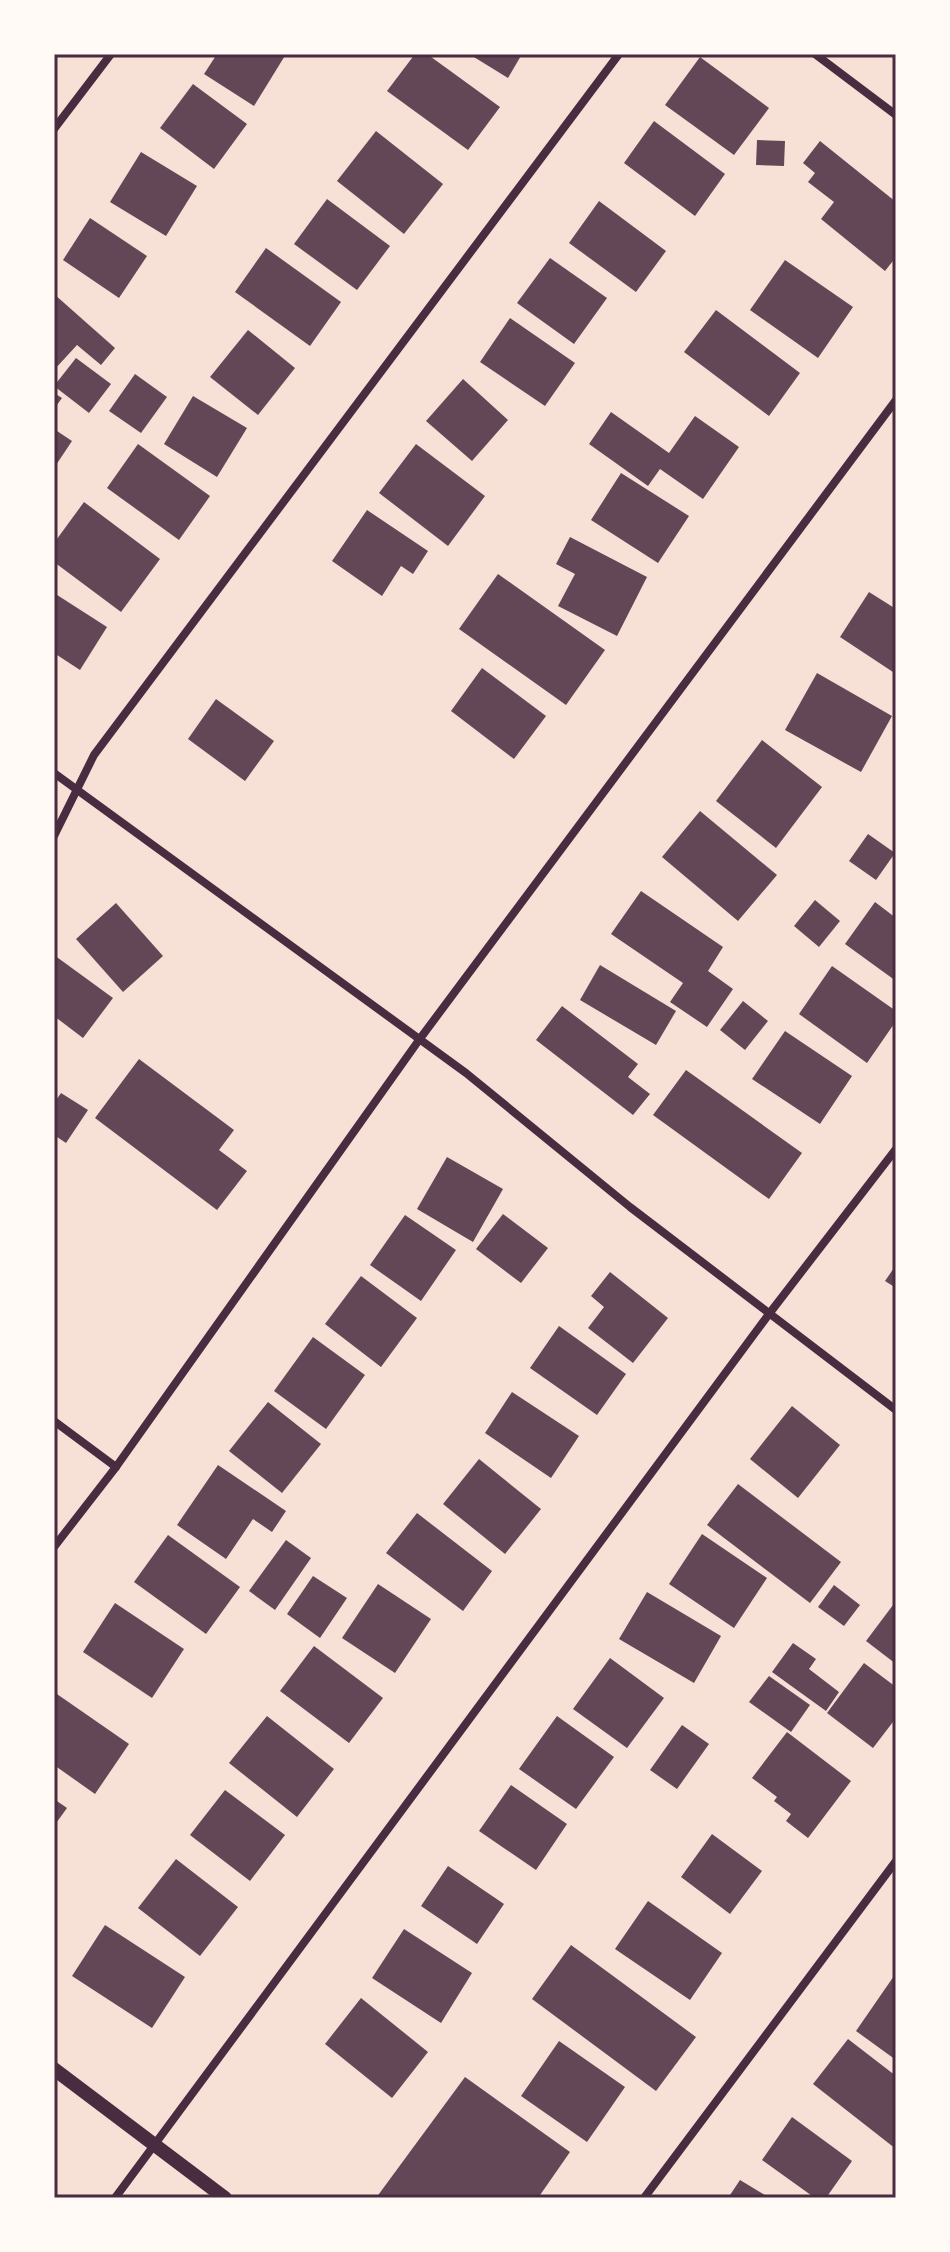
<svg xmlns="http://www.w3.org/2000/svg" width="950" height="2252" font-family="'Sofia Sans Condensed',sans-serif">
<rect width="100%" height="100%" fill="#f7e1d7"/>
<g fill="#644757">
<polygon points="217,54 286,54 254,106 204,74"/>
<polygon points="415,54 427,54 500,107 468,150 387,91"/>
<polygon points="469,54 522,54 508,78"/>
<polygon points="700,57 769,108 734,155 665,105"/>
<polygon points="193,84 247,124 214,169 160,128"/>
<polygon points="654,121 725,174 695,216 624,163"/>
<polygon points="376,131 443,184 404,234 337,181"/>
<polygon points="757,140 785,141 784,166 756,165"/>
<polygon points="820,141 896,202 896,257 885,271 821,219 834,202 808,182 815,173 803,163"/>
<polygon points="141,152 197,186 166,236 110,202"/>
<polygon points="327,199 390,246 357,290 294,244"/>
<polygon points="599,201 666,251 636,292 569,243"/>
<polygon points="90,218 147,256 119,298 63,260"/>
<polygon points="266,248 341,302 310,346 235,292"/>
<polygon points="550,258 607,298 574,344 517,303"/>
<polygon points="785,260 853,307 818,358 750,310"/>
<polygon points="54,294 115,348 101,365 77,345 54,370"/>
<polygon points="716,310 800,373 769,416 684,352"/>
<polygon points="510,318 575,363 545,406 480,362"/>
<polygon points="248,330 295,368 258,415 210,377"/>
<polygon points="76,358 111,384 89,413 54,386"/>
<polygon points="135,374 167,397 141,433 109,411"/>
<polygon points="463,379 508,420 472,461 426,421"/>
<polygon points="54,393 62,398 54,409"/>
<polygon points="193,396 247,428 217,477 164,444"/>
<polygon points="611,412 669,453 695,416 739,447 703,499 660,469 648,486 589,444"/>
<polygon points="54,429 72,441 54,468"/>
<polygon points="138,444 210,496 179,540 107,488"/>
<polygon points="416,444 485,496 448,546 379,493"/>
<polygon points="621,473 689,516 658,563 591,520"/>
<polygon points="84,502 160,559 121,612 54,562 54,543"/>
<polygon points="367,510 428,551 413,574 401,566 382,596 332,561"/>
<polygon points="570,537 647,577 617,636 558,606 575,574 556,564"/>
<polygon points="498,574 605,650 566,705 459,629"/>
<polygon points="869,592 896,609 896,674 840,637"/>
<polygon points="54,593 107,627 80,670 54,653"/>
<polygon points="482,668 546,716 514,759 451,711"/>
<polygon points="817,673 892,716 861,772 785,730"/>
<polygon points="216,699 274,741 245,781 188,739"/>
<polygon points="762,740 822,787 776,848 716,801"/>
<polygon points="700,811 777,875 738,921 662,857"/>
<polygon points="868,834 895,853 876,880 849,861"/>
<polygon points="641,891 723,947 708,971 733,989 707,1027 670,1002 683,983 611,934"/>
<polygon points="815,900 840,921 819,947 794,926"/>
<polygon points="875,902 896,918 896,981 845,944"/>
<polygon points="116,903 163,956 123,992 76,939"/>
<polygon points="54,955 113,998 83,1038 54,1016"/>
<polygon points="600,965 676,1011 656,1045 580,1000"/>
<polygon points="832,966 896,1011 896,1021 867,1063 799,1014"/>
<polygon points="743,1001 768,1021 745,1050 720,1030"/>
<polygon points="562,1006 638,1064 628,1077 650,1094 633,1115 536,1040"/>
<polygon points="785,1031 852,1076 820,1124 752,1079"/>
<polygon points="139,1059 234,1130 219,1150 247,1171 217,1210 95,1118"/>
<polygon points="686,1070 802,1153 769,1199 653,1115"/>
<polygon points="61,1093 88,1110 66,1143 54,1135 54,1103"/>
<polygon points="447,1157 503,1189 473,1242 417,1209"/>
<polygon points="503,1214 548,1248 521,1283 476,1249"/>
<polygon points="405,1215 456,1250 421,1301 370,1265"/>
<polygon points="896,1265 896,1288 885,1281"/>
<polygon points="610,1272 668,1318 633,1363 588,1328 604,1307 591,1296"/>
<polygon points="361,1276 417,1318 381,1367 325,1324"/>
<polygon points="559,1326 626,1374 597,1415 530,1368"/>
<polygon points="313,1337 365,1375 326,1429 274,1391"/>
<polygon points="512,1392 579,1436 551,1478 485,1433"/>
<polygon points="268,1402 321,1444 282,1493 229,1451"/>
<polygon points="792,1406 840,1445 798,1498 750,1459"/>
<polygon points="479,1459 541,1509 505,1554 443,1504"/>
<polygon points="218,1465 286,1511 272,1532 253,1519 226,1559 177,1525"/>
<polygon points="738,1484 841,1562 810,1603 707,1525"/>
<polygon points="417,1513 492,1571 463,1611 386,1553"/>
<polygon points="702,1534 767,1578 734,1628 669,1584"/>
<polygon points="168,1535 240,1587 206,1634 134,1582"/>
<polygon points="286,1540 311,1558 275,1610 249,1591"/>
<polygon points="313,1576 347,1598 320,1638 287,1614"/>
<polygon points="378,1584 431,1619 395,1673 342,1638"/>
<polygon points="834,1585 860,1605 844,1626 818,1607"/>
<polygon points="647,1592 721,1636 694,1683 619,1639"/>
<polygon points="896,1601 896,1664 866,1641"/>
<polygon points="115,1603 184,1649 152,1698 83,1652"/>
<polygon points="793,1643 816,1659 809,1669 839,1692 826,1711 772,1672"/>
<polygon points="314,1646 383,1698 349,1743 280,1691"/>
<polygon points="610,1658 664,1698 627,1748 573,1709"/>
<polygon points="864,1663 896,1687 896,1718 873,1748 827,1713"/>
<polygon points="769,1676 810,1705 791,1732 749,1702"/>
<polygon points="54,1692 129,1744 95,1794 54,1765"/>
<polygon points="267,1716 334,1769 297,1817 229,1763"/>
<polygon points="557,1716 614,1757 576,1809 519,1769"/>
<polygon points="682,1725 709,1744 677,1789 650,1770"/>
<polygon points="787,1732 851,1781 808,1838 786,1821 791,1814 774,1801 777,1797 752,1778"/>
<polygon points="511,1785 567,1824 536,1870 479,1831"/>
<polygon points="225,1790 285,1835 250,1881 190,1835"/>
<polygon points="54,1799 67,1808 54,1826"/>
<polygon points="712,1834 762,1871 730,1914 681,1877"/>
<polygon points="176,1859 238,1907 200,1956 138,1908"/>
<polygon points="448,1866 504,1904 477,1944 421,1906"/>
<polygon points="648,1901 722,1953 690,2000 615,1949"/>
<polygon points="105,1925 185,1977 152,2028 72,1976"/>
<polygon points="404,1929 472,1973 441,2023 372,1978"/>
<polygon points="571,1945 696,2037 656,2091 532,1999"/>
<polygon points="896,1973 896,2060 856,2031"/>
<polygon points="361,1998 428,2052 392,2098 325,2044"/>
<polygon points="848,2039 896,2076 896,2149 813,2084"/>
<polygon points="559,2041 625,2087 587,2142 521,2096"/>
<polygon points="465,2077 570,2152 538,2198 376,2198"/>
<polygon points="792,2117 852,2161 826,2198 815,2198 762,2160"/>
<polygon points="740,2180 770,2198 728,2198"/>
</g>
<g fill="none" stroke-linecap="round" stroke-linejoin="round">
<g stroke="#4a2c40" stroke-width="8">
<polyline points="815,54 896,115"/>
<polyline points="54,129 111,54"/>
<polyline points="54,773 466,1073 630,1207 896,1410"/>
<polyline points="54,836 94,755 619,54"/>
<polyline points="54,1421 116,1467"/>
<polyline points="54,1547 116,1467 419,1040 896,400"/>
<polyline points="115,2198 769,1314 896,1149"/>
<polyline points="644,2198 896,1861"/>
</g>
<polyline stroke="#4a2c40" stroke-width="14" points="54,2069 225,2198"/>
</g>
<rect width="950" height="2252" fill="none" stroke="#fffaf5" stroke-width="112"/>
<rect x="56" y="56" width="838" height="2140" fill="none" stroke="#4a2c40" stroke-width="3"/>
</svg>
